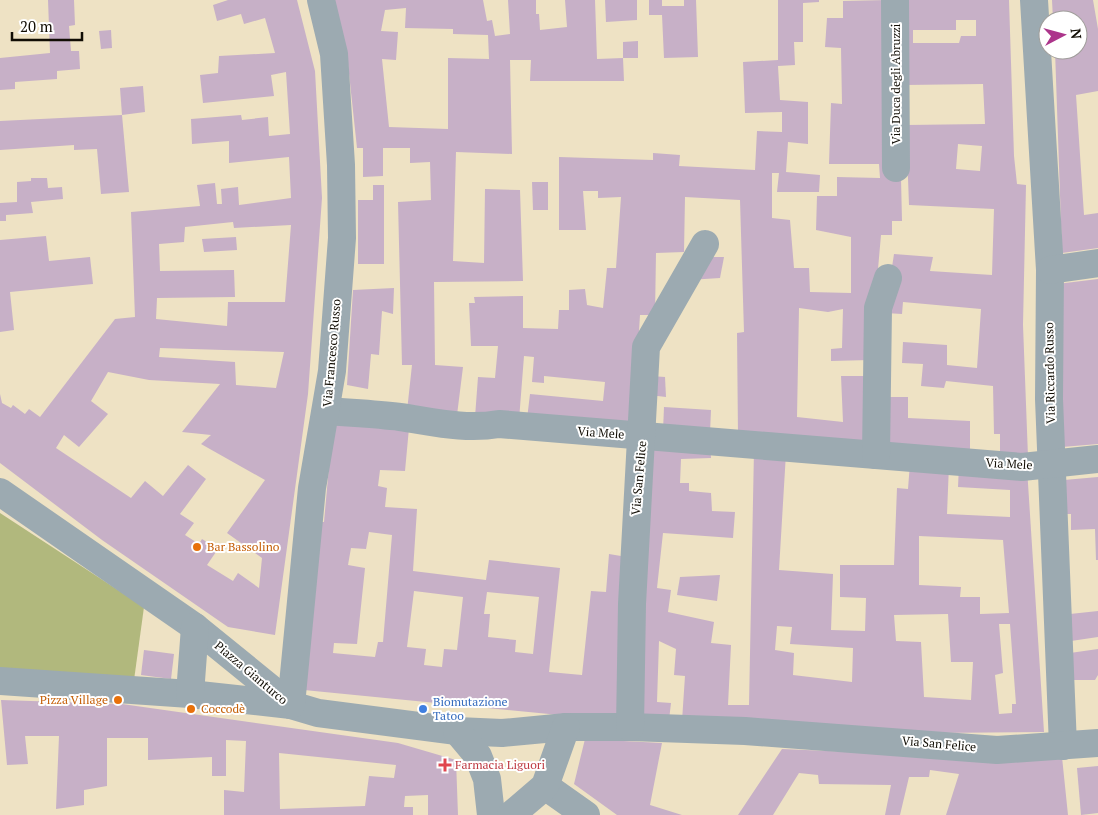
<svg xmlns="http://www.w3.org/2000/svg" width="1098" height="815" font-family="'PT Serif',serif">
<rect width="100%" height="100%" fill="#eee2c4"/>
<polygon fill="#b1b87d" points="0,513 144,607 134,680 0,669"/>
<g fill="#c7b0c7" fill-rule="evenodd">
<polygon points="48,0 74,0 75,25 69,26 71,51 79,51 80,69 57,71 57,79 15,82 15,89 0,90 0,58 50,53"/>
<path d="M 228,0 L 297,0 L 315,71 L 322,198 L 308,394 L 275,635 L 228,627 L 102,540 L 0,463 L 0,394 L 2,403 L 11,408 L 13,405 L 25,414 L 29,409 L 40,417 L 115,319 L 135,317 L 131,212 L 200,206 L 197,185 L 215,183 L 217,204 L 222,204 L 221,189 L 238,187 L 239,205 L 291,198 L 289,157 L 229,163 L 229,141 L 192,144 L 191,119 L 241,115 L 242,120 L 268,117 L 269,136 L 290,134 L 286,72 L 271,75 L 274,96 L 203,103 L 200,75 L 218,73 L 219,56 L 275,53 L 265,18 L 244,24 L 241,14 L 217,21 L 213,5 ZM 233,222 L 234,228 L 291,225 L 285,302 L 228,302 L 227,326 L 156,319 L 157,298 L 235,297 L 234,270 L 160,271 L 159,244 L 184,242 L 185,227 ZM 160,348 L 284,352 L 276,388 L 236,385 L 235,362 L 159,357 ZM 108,372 L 149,380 L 220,384 L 182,432 L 211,435 L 201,444 L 265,480 L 227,533 L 262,558 L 259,588 L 238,573 L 233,581 L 207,565 L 218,549 L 202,539 L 199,544 L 185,535 L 194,523 L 180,514 L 206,479 L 188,465 L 163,496 L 145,481 L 131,498 L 56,448 L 64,435 L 79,447 L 108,414 L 91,401 Z"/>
<path d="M 331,0 L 483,0 L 487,21 L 492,20 L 495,36 L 510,34 L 508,0 L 536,0 L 536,14 L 539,14 L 540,30 L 567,27 L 565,0 L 595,0 L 597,59 L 623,58 L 623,42 L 638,41 L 638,58 L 623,58 L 624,81 L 530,81 L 531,60 L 510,60 L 512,154 L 456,152 L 453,261 L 484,263 L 485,189 L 520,190 L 523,281 L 434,282 L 435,365 L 463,367 L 457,415 L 407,411 L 412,365 L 402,365 L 398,202 L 431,200 L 430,162 L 410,163 L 410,148 L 383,148 L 383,176 L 363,177 L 363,148 L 357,148 L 347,55 ZM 406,8 L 405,28 L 453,29 L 453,34 L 488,35 L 489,59 L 448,58 L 448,129 L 389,127 L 382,59 L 396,60 L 398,32 L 381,31 L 385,10 Z"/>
<polygon points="605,0 637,0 637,20 606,22"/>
<polygon points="649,0 662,0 662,6 684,6 684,0 696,0 698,57 664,58 662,15 649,15"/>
<polygon points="778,0 819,0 819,2 803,3 803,42 794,42 795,65 778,66 780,100 808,102 808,144 788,142 786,172 820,175 819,192 777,192 779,173 772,173 772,218 790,220 794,268 809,268 810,292 851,293 851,237 816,230 817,196 837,196 837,177 880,178 879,164 829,164 831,103 842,104 841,48 825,47 827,18 843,18 843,1 887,0 901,178 902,221 892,221 892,235 881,235 870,360 831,361 831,349 842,348 843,309 828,312 799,308 797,417 843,422 841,376 871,376 871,447 738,436 737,333 744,332 740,200 685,197 684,252 656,253 655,315 640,315 633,430 527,419 530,394 603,401 605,382 544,376 544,383 532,382 534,357 524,356 519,420 475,417 478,377 495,378 498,346 471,346 469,303 475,303 474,297 523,296 523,328 558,329 559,310 569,310 569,290 585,289 587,305 603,308 607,268 616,268 621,197 598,198 598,191 583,191 586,230 559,230 559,157 653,160 653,153 680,155 679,166 755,170 757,131 782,132 782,112 745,113 743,62 778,60"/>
<path d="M 902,0 L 1009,0 L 1014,156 L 1017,184 L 1026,185 L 1023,325 L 1028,457 L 1000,456 L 1000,434 L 994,434 L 993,386 L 946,381 L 944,388 L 921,386 L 923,364 L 902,363 L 903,342 L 947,345 L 947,365 L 977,368 L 981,309 L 903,302 L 902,314 L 885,313 L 894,254 L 933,257 L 930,271 L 992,275 L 994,209 L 909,205 L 906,125 L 985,124 L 983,84 L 905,85 ZM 956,20 L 976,20 L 976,36 L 961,36 L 959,43 L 913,43 L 913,30 L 956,30 ZM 958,144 L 982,146 L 980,171 L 956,169 Z"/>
<polygon points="1052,0 1093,0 1098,29 1098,91 1076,95 1084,215 1098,213 1098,248 1062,253 1055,50 1078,50 1078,20 1053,20"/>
<polygon points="111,30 112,48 101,49 99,31"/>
<polygon points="143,86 145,112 122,115 120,88"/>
<polygon points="122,115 129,192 101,194 97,149 74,150 74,145 0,150 0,121"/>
<polygon points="31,178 47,178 48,188 62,187 63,199 31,202 33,213 6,215 6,221 0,221 0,203 17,202 17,182 31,181"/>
<polygon points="532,182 548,182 548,210 533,210"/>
<polygon points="373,185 384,185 384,264 358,264 358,200 373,200"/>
<polygon points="46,236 49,261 90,257 93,284 10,292 14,330 0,332 0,240"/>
<polygon points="236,237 237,250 204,252 202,239"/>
<polygon points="700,257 724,257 720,278 689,280"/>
<polygon points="1098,279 1098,444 1062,447 1057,284"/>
<polygon points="394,288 393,314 382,311 379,355 371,354 368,389 347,385 353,290"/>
<polygon points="650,376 665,377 666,397 649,395"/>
<polygon points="882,397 908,397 908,418 970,421 970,453 882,448"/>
<polygon points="664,407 711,410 710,433 663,431"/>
<path d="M 333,422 L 409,428 L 405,471 L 380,470 L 378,486 L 387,488 L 385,507 L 417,509 L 413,571 L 486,580 L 489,560 L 560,568 L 549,672 L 582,675 L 591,591 L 606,592 L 609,554 L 627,557 L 621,721 L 304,690 L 318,522 L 324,522 ZM 369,532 L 392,535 L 383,642 L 378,642 L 375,657 L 333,653 L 334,643 L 357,644 L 365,568 L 348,565 L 351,548 L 366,549 ZM 414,591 L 463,597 L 457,650 L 444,649 L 442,667 L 424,665 L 426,649 L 407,647 ZM 487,592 L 539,597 L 533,654 L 515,652 L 516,640 L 488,637 L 490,614 L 484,614 Z"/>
<path d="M 656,443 L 710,444 L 711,458 L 681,459 L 680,483 L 689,483 L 689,491 L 711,493 L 712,511 L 735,512 L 733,538 L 663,533 L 657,588 L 671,590 L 668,612 L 714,622 L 711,643 L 731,645 L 728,705 L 749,705 L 754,450 L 786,453 L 779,570 L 833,574 L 831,630 L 865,631 L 866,598 L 840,597 L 840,565 L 894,565 L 897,488 L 908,489 L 910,463 L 949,465 L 947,514 L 1010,517 L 1010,490 L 958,487 L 959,465 L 1027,468 L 1044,732 L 931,733 L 682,721 L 685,676 L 674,675 L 676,649 L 659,641 L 657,702 L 671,703 L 669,720 L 635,717 L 641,485 ZM 919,536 L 1003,540 L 1009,613 L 980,614 L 980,597 L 960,597 L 961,587 L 919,585 ZM 948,614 L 951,662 L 973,662 L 971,700 L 924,697 L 921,642 L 896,641 L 894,615 ZM 999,624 L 1010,624 L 1016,704 L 1012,704 L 1012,713 L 999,714 L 995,675 L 1003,673 ZM 777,626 L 792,627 L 790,644 L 853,648 L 852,682 L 793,675 L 794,653 L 775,650 Z"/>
<polygon points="1098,477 1098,560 1096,560 1095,529 1071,530 1071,514 1066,514 1064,480"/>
<polygon points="720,575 717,601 677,595 680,577"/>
<polygon points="1098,611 1098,637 1071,641 1070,614"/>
<polygon points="1098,649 1098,675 1095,680 1072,680 1070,653"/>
<polygon points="144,650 174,654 171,679 141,675"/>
<path d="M 1,700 L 122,704 L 398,743 L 456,760 L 458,815 L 428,815 L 428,795 L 405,796 L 404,807 L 413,807 L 413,815 L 224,815 L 224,790 L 244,792 L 246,741 L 226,740 L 226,776 L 212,776 L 212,757 L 148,760 L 148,738 L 107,738 L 107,786 L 84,790 L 84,805 L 56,809 L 59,736 L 25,736 L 28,764 L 7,765 ZM 279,753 L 396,765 L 394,778 L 369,776 L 365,806 L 280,809 Z"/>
<polygon points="585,739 662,743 650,805 682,815 617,815 574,784"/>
<polygon points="782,749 992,758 1062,757 1068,815 946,815 959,774 930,770 929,777 909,777 900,815 885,815 891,785 819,784 818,775 799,773 773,815 738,815"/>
<polygon points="1098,766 1098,813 1081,815 1077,768"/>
</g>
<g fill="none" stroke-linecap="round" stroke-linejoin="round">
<g stroke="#9caab1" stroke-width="28">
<polyline points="895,0 896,168"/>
<polyline points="1034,0 1050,270 1049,399 1063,746"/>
<polyline points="1050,270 1098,263"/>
<path d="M 327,411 C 351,413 376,414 400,417 C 434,422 465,430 499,424 L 1022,467 L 1098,459"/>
<polyline points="876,455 878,308 888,278"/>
<polyline points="0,492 195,627 291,705"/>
<polyline points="0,681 190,694 291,705 318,713 457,731 502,733 566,727 630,727 745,731 997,750 1098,743"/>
<polyline points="190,694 195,627"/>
<polyline points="291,705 312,488 332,371 342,238 341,165 334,54 321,0"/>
<polyline points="630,727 632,604 646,347 705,244"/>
<polyline points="457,731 478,756 487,779 491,815"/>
<polyline points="545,786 586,815"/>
<polyline points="511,815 545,786 566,727"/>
</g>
</g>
<g fill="#e8710a" stroke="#fff" stroke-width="2">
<circle cx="197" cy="547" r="5"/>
<circle cx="118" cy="700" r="5"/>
<circle cx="191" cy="709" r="5"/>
</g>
<circle fill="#3f7fe0" stroke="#fff" stroke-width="2" cx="423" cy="709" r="5"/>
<path fill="#e0444e" stroke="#fff" stroke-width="2" d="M442.5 757.5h5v5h5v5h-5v5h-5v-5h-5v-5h5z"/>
<g text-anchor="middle" stroke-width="4" stroke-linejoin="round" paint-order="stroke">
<g font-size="12" fill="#110d04" stroke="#fff">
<text transform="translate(896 84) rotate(-90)" y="4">Via Duca degli Abruzzi</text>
<text transform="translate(332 353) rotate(-85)" y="4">Via Francesco Russo</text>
<text transform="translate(1050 373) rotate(-91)" y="4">Via Riccardo Russo</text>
<text transform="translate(601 433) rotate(4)" y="4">Via Mele</text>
<text transform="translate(1009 464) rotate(3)" y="4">Via Mele</text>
<text transform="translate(639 478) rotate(-85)" y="4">Via San Felice</text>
<text transform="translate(251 673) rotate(40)" y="4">Piazza Gianturco</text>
<text transform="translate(939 744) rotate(5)" y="4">Via San Felice</text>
</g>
<g font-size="12" fill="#c56008" stroke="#fff" text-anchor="start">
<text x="207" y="551">Bar Bassolino</text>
<text x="108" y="704" text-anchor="end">Pizza Village</text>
<text x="201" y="713">Coccodè</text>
</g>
<g font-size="12" fill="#366cbe" stroke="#fff" text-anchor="start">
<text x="433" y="706">Biomutazione<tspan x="433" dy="14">Tatoo</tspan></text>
</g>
<g font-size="12" fill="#be3a42" stroke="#fff" text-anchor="start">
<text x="455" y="769">Farmacia Liguori</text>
</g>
</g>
<g transform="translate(1063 35) rotate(84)"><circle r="24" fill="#ffffff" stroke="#a09e9b"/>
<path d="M0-4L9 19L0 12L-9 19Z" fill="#ac358b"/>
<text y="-8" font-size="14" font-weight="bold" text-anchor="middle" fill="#110d04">N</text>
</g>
<path d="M12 32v8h70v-8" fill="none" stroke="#110d04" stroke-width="2.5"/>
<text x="20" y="32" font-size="15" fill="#110d04" stroke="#ffffff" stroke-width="4" paint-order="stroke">20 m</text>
</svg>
